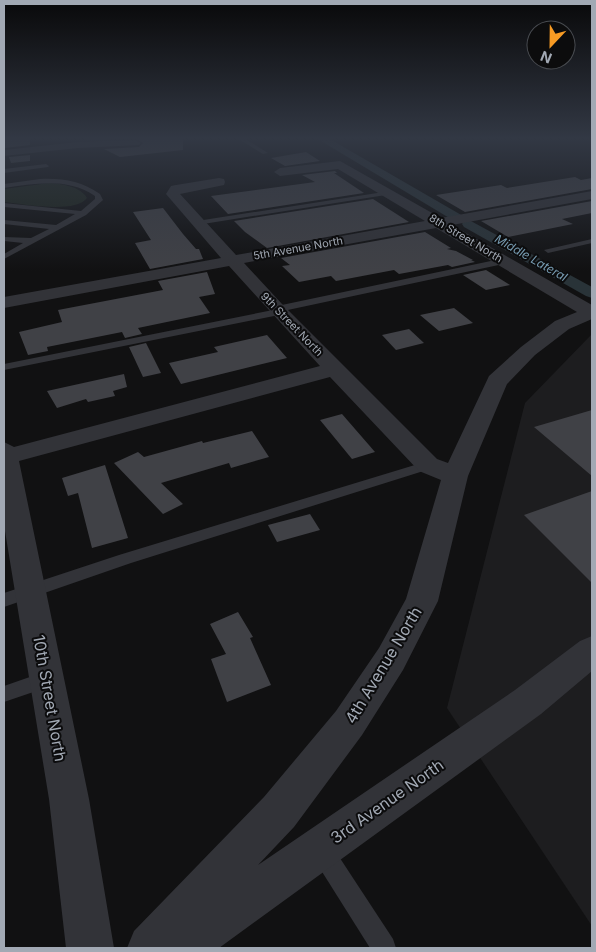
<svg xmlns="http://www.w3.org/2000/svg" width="596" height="952" font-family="Inter,sans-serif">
<rect width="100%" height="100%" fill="#111112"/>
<polygon fill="#1d1d1f" points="592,334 592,926 447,708 525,403"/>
<path fill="#1d251d" d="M 49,183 C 62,184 80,186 87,198 C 76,214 22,204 4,202 L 4,189 Z"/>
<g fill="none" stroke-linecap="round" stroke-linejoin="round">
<g fill="#293338" fill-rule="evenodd">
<polygon points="316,138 328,138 463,216 456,220 451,219"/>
<polygon points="469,220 592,287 592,298 586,296 464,227 462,224 464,221"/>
</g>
</g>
<g fill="#404146">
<polygon points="4,138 30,138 30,145 5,148"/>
<polygon points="85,138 183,138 183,150 120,157 104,149 139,147 143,143 135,138 88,140"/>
<polygon points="306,152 320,161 285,166 271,158"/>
<polygon points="30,155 30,161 11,163 9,157"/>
<polygon points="335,171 337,173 334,173 364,193 228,214 211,196 315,182 302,175"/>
<polygon points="575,177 581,180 592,178 592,189 465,212 436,195 501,185 507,188"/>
<polygon points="373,199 409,222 267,248 245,232 234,221"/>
<polygon points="592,201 592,213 562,219 573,224 508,237 481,221"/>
<polygon points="163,208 183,234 196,249 199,249 203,259 150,269 135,243 151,240 133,212"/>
<polygon points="425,232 451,248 447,249 456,251 473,260 471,260 475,262 452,267 448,265 399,274 394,270 336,281 331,276 299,282 282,266 290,265 281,258"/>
<polygon points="486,270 510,285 486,290 463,275"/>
<polygon points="207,272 215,294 199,297 210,313 138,328 142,334 125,338 122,332 47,347 48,351 28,355 19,332 62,322 58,310 163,290 158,281"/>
<polygon points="454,308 473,323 439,331 420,315"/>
<polygon points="409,329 424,343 396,350 382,335"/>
<polygon points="267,335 287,358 181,384 169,363 218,352 214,347"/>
<polygon points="146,343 161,373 143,377 129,347"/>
<polygon points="124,374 127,387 113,391 115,396 88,402 86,399 57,408 47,391"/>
<polygon points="592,410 592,476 534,427"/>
<polygon points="342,414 375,452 352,459 320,420"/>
<polygon points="252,431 269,457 231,468 229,463 161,483 183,504 163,514 114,463 138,452 144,457 202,441 203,443"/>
<polygon points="105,465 128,538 92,548 78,493 68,496 62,478"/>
<polygon points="592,491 592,583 524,515"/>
<polygon points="310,514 320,530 277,542 268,525"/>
<polygon points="238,612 253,637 250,638 271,685 227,702 211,659 226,654 210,624"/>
</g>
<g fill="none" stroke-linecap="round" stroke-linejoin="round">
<g fill="#323338" fill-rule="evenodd">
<polygon points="237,138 244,138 268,153 263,154"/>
<polygon points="46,164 49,166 48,167 4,173 4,169"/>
<path d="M 40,179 C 63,178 81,181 100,194 L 103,200 L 86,215 L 4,259 L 4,254 L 23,243 L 4,241 L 4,237 L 31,238 L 49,229 L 4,224 L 4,220 L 56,225 L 75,214 L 4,207 L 4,203 L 81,211 L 95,199 L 95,196 C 66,177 36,184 4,188 L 4,184 Z"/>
<polygon points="390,191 394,193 392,194 197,225 193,223 197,221"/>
<polygon points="592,239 592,243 548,253 544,250"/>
<polygon points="505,258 508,259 508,263 283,311 282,314 279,315 4,370 4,364 273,310 274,307 277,306"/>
<polygon points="428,461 433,462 435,465 433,468 131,563 4,607 4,593 119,555"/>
<polygon points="47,671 54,673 56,679 54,685 4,702 4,686"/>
<polygon points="322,840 330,843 393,939 396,948 370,948 314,859 311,851 314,843"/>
</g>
<g fill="#323338" fill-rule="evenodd">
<polygon points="135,140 141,143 139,145 78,148 4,156 4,150 78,142"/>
<path d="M 340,161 L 441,218 L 592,191 L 592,199 L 452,225 L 592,305 L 592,319 L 569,329 L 535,355 L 507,384 L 468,476 L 438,601 L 403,670 L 362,735 L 294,827 L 258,865 L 515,690 L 580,641 L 592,636 L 592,671 L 541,714 L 219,948 L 127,948 L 134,931 L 264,797 L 336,711 L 379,648 L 406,599 L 441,480 L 419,471 L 330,377 L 19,461 L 89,799 L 114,948 L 66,948 L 49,799 L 4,525 L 4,442 L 14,447 L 320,366 L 229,266 L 4,308 L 4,297 L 221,258 L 166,194 L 171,186 L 176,185 L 219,178 L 224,179 L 225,182 L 224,185 L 180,194 L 236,255 L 425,221 L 338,169 L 280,176 L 274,172 L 280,168 ZM 436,228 L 577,312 L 555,321 L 521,347 L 489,376 L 448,463 L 437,459 L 282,304 L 244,263 Z"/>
</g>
</g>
<linearGradient id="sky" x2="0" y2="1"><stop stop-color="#09090a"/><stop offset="0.51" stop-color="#323844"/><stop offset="1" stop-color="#323844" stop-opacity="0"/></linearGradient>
<rect width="596" height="271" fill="url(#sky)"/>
<g text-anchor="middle" stroke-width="4" stroke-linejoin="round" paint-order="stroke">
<g font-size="11" fill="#a2a9b4" stroke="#0c0c0d">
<text transform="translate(466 238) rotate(31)" y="4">8th Street North</text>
<text transform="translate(298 248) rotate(-10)" y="4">5th Avenue North</text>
<text transform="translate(292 324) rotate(46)" y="4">9th Street North</text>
</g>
<g font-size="12" font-style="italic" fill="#779bb1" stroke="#0c0c0d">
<text transform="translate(531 258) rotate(30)" y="4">Middle Lateral</text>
</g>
<g font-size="16" fill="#a2a9b4" stroke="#0c0c0d">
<text transform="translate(383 665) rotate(-59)" y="6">4th Avenue North</text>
<text transform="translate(50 698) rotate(80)" y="6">10th Street North</text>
<text transform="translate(387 801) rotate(-35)" y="6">3rd Avenue North</text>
</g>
</g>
<rect width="596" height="952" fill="none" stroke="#a2a9b4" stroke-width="10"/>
<g transform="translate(551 45) rotate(202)"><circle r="24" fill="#0c0c0d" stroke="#484b50"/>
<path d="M0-4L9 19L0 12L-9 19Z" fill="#f79b24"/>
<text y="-8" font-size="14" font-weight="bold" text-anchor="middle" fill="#a2a9b4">N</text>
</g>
</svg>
